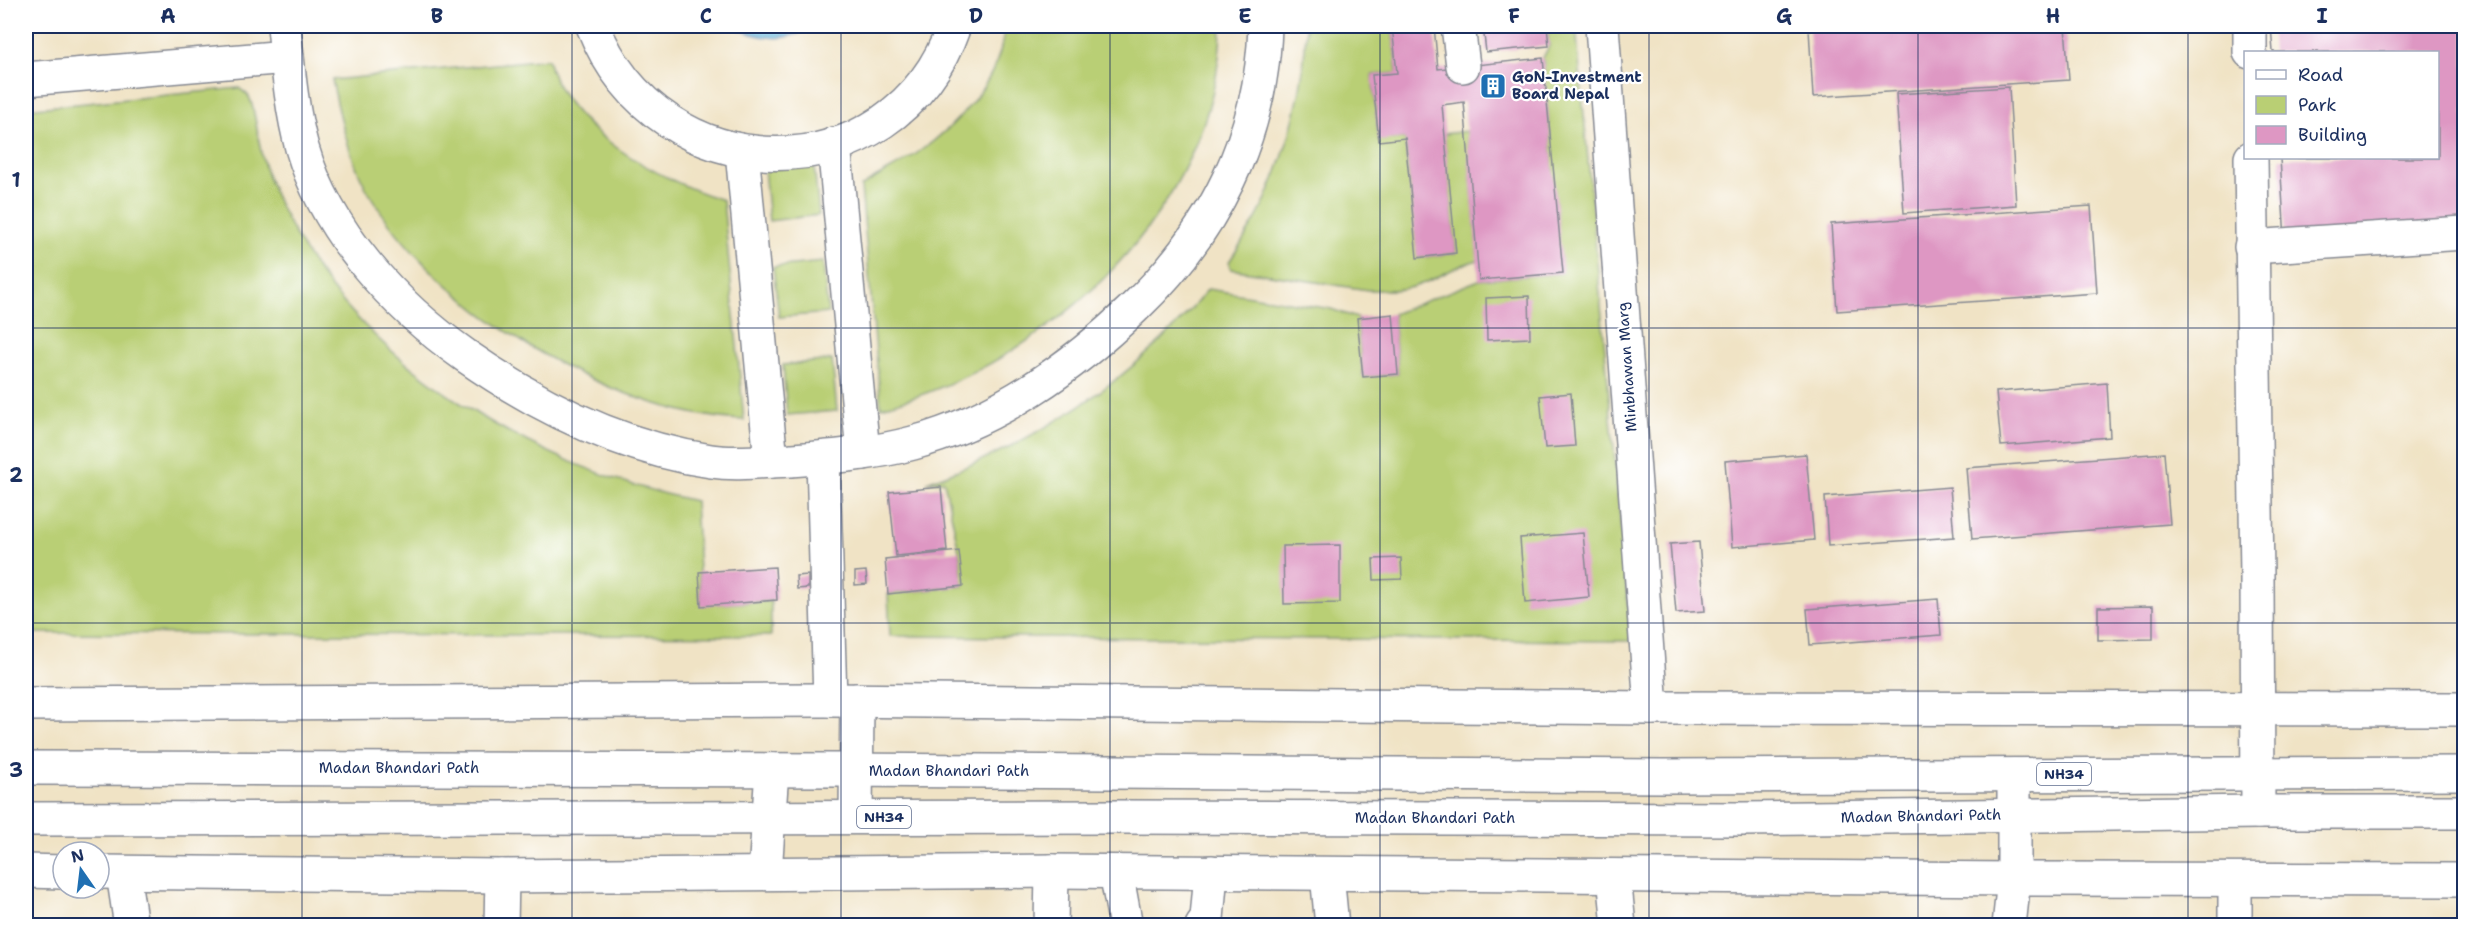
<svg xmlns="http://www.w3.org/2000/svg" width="2490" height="951" font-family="'Shantell Sans',sans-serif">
<rect width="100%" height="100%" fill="#fff"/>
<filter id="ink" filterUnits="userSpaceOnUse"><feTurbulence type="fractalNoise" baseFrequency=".0167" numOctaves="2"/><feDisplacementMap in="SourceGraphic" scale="12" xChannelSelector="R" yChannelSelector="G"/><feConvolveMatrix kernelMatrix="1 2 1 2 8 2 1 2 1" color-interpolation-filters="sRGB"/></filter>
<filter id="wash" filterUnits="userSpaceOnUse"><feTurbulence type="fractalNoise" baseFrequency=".008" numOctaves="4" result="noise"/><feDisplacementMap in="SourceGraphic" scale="24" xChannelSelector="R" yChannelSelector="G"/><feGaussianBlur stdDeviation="1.35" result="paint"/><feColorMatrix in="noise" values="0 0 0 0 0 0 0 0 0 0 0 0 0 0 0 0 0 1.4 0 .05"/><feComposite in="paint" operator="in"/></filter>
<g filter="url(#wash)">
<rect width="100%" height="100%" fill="#f0e3c5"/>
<g fill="#b9cf74" stroke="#6a7f69" stroke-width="1.5">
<path d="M 1004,26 L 1221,26 C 1218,207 1051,364 881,407 L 861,187 C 878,175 899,166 916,154 C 957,126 1003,78 1004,26 Z"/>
<path d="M 1306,26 L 1392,26 L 1397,73 L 1372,75 L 1379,140 L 1405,138 L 1418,258 L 1456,253 L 1444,134 L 1467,131 L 1478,260 C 1455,265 1438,279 1416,286 C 1401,291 1384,290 1368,290 L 1231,269 L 1229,262 C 1241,243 1255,223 1264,203 C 1290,146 1305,88 1306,26 Z"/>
<path d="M 1547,26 L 1576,26 L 1631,641 L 890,636 L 888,594 L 963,586 L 959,551 L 944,481 L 927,482 C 1036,443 1136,379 1208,289 L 1331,309 L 1357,318 L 1363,377 L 1398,374 L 1393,314 L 1479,280 L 1562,273 L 1543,58 L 1549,46 Z"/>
<path d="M 548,59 C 562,128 661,181 723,200 L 744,420 C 609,414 432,306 366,188 C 348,154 340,117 332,80 Z"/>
<path d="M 239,88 C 242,91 248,94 249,97 C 256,109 258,145 263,160 C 268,182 280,207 291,227 C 367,369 541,469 695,501 L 701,605 L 771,601 L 771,636 L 26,633 L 26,109 Z"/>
<polygon points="814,165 819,215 769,221 764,169"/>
<polygon points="823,262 828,313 779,317 773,267"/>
<polygon points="832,360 837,411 787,415 783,365"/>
</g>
<path fill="#5eb4da" stroke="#3c729c" stroke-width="1.5" d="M 732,26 L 813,26 C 788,44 758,39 732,26 Z"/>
<g id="blocks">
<g fill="#de97c3">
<polygon points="1392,26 1434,26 1438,69 1543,58 1563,273 1479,280 1464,102 1442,105 1456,253 1417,258 1405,138 1379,141 1372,75 1397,73"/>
<polygon points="1483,26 1547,26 1549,46 1486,52"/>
<polygon points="1864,26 2065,26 2069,80 1813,97 1809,29"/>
<polygon points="2271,26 2464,26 2464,225 2285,240 2280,158 2438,158 2438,52 2273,52"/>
<polygon points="2009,87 2016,205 1904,213 1896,94"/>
<polygon points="2091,206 2097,293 1837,311 1831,224"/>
<polygon points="1529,296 1530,338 1487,340 1486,298"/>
<polygon points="1393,314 1398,374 1363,377 1357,318"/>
<polygon points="2107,383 2110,437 2001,446 1996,392"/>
<polygon points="1571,393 1575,446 1545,448 1540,396"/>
<polygon points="2164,453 2170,524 1972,539 1966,468"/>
<polygon points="1806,454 1814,540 1732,547 1725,461"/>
<polygon points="941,487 947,551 896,556 889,492"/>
<polygon points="1950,487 1954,537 1828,546 1825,497"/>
<polygon points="1583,533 1589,597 1525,603 1520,538"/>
<polygon points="1699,542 1705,611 1676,613 1670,544"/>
<polygon points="1340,545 1340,603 1284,604 1283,546"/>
<polygon points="959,551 963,586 888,594 885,559"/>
<polygon points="1401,558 1402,579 1374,580 1373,559"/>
<polygon points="775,567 777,600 701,606 699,572"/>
<polygon points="866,571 867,584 855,585 855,572"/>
<polygon points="808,575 808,588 797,589 796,576"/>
<polygon points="1938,599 1941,635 1810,645 1807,609"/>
<polygon points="2153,606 2153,639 2098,640 2098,607"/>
</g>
</g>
</g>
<g filter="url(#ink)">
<use href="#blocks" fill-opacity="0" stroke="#868992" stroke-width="1.5"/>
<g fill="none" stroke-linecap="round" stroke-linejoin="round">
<defs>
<g id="minor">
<path d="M 284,26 C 288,66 291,108 302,148 C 327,233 395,306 466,356 C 538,406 623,448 711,461 C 737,465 764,461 791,460 C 831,457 873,454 913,443 C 996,421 1073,367 1134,308 C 1214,232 1262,136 1265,26"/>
<path d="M 593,26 C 659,194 894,198 954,26"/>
<polyline points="1458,26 1463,66"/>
<polyline points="1602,26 1651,708"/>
<polyline points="2250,26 2250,52"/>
<polyline points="26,79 287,57"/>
<polyline points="834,144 863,453"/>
<polyline points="742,151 771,461"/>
<polyline points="2251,158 2257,577 2258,812"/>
<polyline points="2251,247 2464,233"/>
<polyline points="823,458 830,700"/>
<polyline points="26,704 830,700 1651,708 2464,709"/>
<polyline points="856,817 857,700"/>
<polyline points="26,871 63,872"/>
<polyline points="99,872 502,876 1052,871 2014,879 2464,880"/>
<polyline points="1116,872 1126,926"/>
<polyline points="123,873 131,926"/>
<polyline points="765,873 772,770"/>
<polyline points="1327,874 1332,926"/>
<polyline points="1614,876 1619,926"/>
<polyline points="501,926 502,876"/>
<polyline points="1051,926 1052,871"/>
<polyline points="1202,926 1207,919 1211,872"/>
<polyline points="2009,926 2014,879 2014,775"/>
<polyline points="2235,926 2235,880"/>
</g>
<g id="highway">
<polyline points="26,768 837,770 1664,776 2464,773"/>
<polyline points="26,819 1118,817 1742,819 2258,812 2464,812"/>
</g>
</defs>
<use href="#minor" stroke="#868992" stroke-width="36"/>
<use href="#highway" stroke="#868992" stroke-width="36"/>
<use href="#minor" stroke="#fff" stroke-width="33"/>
<use href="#highway" stroke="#fff" stroke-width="33"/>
</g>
</g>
<path fill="none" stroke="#1b2f5e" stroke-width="1.5" stroke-opacity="0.55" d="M 302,26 L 302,926M 572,26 L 572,926M 841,26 L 841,926M 1110,26 L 1110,926M 1380,26 L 1380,926M 1649,26 L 1649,926M 1918,26 L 1918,926M 2188,26 L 2188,926M 26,328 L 2464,328M 26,623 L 2464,623"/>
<defs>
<symbol id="building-square" viewBox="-11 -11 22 22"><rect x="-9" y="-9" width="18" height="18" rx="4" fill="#1f6fb2" stroke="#fff"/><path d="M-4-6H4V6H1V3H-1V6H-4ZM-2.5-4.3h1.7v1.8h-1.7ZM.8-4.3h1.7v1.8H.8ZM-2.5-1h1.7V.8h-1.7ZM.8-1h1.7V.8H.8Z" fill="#fff"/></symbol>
</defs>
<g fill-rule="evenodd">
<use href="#building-square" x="1478" y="71" width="30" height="30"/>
</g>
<g text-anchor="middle" stroke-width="4.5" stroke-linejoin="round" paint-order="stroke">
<g fill="#fff" stroke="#5f6d8e" stroke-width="1.5">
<rect x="2037" y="763" width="54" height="22" rx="4.5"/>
<rect x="857" y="806" width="54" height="22" rx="4.5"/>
</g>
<g font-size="14" font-weight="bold" fill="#1b2f5e">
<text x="2064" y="779">NH34</text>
<text x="884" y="822">NH34</text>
</g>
<g font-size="15" font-weight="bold" fill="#1b2f5e" stroke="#fff" text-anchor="start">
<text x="1512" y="82">GoN-Investment<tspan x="1512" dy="17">Board Nepal</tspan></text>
</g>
<g font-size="15" fill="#1b2f5e" stroke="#fff">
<text transform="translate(1627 367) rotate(-94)" y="5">Minbhawan Marg</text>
<text x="399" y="773">Madan Bhandari Path</text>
<text x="949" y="776">Madan Bhandari Path</text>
<text transform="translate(1921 816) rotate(-1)" y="5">Madan Bhandari Path</text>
<text x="1435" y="823">Madan Bhandari Path</text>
</g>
</g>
<rect width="2490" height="951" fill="none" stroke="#fff" stroke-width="66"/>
<rect x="2244" y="51" width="195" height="108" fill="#ffffff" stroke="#a4acbf" stroke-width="1.5"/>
<rect x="2256" y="70" width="30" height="9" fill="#ffffff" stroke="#a4acbf" stroke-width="1.5"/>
<text x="2298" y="81" font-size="18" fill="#1b2f5e">Road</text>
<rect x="2256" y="96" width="30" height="18" fill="#b9cf74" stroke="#a4acbf" stroke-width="1.5"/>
<text x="2298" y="111" font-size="18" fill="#1b2f5e">Park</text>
<rect x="2256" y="126" width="30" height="18" fill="#de97c3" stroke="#a4acbf" stroke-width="1.5"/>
<text x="2298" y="141" font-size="18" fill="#1b2f5e">Building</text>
<g transform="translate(81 870) rotate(346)"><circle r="28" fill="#ffffff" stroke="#a4acbf" stroke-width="1.5"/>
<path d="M0-4.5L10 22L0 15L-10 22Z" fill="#1f6fb2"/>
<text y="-9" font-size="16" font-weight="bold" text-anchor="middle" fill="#1b2f5e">N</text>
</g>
<rect x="33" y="33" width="2424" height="885" fill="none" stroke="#1b2f5e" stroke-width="2"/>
<g font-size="20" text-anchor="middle" font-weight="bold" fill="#1b2f5e">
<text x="168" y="23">A</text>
<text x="437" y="23">B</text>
<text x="706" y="23">C</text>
<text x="976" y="23">D</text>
<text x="1245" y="23">E</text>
<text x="1514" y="23">F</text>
<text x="1784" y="23">G</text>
<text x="2053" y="23">H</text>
<text x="2322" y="23">I</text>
<text x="16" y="187">1</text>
<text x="16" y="482">2</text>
<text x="16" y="777">3</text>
</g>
</svg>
